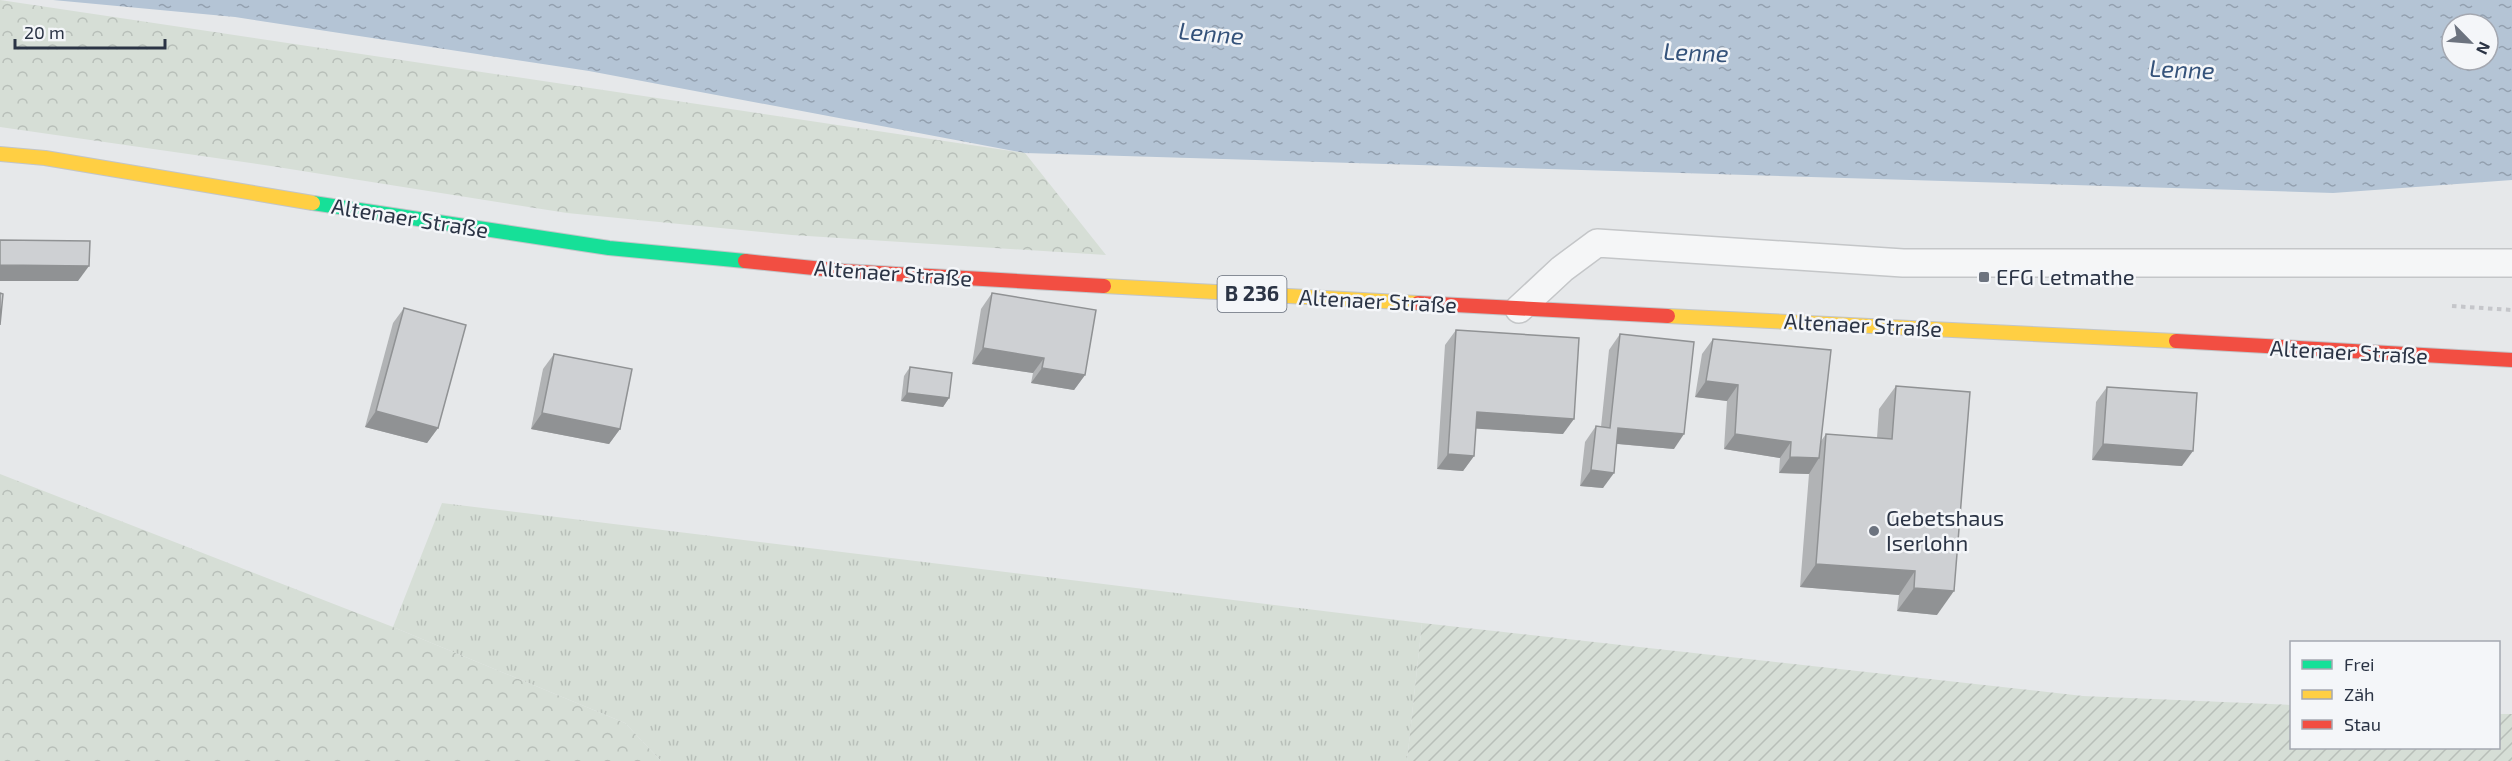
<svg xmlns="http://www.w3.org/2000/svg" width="2512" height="761" font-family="'Exo 2',sans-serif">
<defs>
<pattern id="grass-tufts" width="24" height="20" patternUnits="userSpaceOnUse" patternTransform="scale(1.5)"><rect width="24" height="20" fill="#d6ded6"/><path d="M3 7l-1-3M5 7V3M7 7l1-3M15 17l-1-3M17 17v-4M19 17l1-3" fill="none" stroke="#b8bfb9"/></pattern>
<pattern id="forest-crowns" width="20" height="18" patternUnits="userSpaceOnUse" patternTransform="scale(1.5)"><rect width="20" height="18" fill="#d6ded6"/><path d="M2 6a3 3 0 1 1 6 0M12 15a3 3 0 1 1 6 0" fill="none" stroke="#b8bfb9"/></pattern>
<pattern id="garden-furrows" width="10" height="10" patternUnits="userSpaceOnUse" patternTransform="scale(1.5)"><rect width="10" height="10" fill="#d6ded6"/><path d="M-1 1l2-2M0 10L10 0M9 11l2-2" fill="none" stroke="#b8bfb9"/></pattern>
<pattern id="water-ripples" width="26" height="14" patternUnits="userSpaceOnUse" patternTransform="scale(1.5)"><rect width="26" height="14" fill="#b4c4d5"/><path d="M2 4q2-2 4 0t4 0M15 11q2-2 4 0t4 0" fill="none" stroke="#93a0af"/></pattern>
</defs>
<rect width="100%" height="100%" fill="#e6e8ea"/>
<polygon fill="url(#grass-tufts)" points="442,503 1422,623 1407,761 661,761 625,723 393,627"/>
<g fill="url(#forest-crowns)">
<polygon points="0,0 1025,153 1106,255 792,235 567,213 271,166 0,127"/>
<polygon points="0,474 393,627 625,723 661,761 0,761"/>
</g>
<polygon fill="url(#garden-furrows)" points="1422,623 2083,696 2291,705 2292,748 2498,748 2499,714 2512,714 2512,761 1407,761"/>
<path fill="url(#water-ripples)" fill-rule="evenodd" d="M 53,0 L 2512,0 L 2512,180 L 2333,193 L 1025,153 L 589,71 L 235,17 ZM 2452,24 L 2488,24 L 2488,60 L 2452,60 Z"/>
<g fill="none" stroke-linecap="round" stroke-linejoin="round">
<defs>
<polyline id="lane" points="1519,309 1562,269 1597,243 1903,263 2512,263"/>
<polyline id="fast" points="313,203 609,248 745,261"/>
<g id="slow">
<polyline points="0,154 45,158 313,203"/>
<polyline points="1104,286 1418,303"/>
<polyline points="1668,316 2176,341"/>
</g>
<g id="jam">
<polyline points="745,261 843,271 1104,286"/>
<polyline points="1418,303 1668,316"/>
<polyline points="2176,341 2512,360"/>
</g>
</defs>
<use href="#lane" stroke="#c4c6c8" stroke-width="30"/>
<use href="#fast" stroke="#c2c5c8" stroke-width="16"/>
<use href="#slow" stroke="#c2c5c8" stroke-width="16"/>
<use href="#jam" stroke="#c2c5c8" stroke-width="16"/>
<polyline stroke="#c5c6ca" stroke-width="4" stroke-dasharray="4.5 4.5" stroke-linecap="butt" points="2452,306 2512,310"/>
<use href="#lane" stroke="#f5f6f7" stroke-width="27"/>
<use href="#fast" stroke="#16e098" stroke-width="14"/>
<use href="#slow" stroke="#ffcf43" stroke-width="14"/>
<use href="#jam" stroke="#f24e42" stroke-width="14"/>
</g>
<g fill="#b1b3b5">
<polygon points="992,293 1085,375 1074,390 1031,383 1033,373 972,364 981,309"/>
<polygon points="404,308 438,428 427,443 365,427 393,323"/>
<polygon points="1456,330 1563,434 1476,428 1474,456 1463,471 1437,469 1445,345"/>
<polygon points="1620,334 1674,449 1617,444 1603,488 1580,486 1585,442 1596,426 1601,427 1609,350"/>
<polygon points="1713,339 1821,441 1826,434 1877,438 1879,409 1896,386 1937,615 1897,611 1899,595 1800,587 1809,474 1779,473 1780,458 1724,449 1727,401 1695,397 1702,354"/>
<polygon points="554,354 620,429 609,444 531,429 543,369"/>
<polygon points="910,367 949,398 943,407 901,401 904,376"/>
<polygon points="2107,387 2182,466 2092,460 2096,402"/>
</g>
<g fill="#909294">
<polygon points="0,265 89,266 78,281 0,281"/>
<polygon points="983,348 1044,358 1033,373 972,364"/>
<polygon points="1042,368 1085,375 1074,390 1031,383"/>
<polygon points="1706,381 1738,385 1727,401 1695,397"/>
<polygon points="907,393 949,398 943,407 901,401"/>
<polygon points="376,411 438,428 427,443 365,427"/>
<polygon points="1477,412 1574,419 1563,434 1466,428"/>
<polygon points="542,413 620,429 609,444 531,429"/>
<polygon points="1618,428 1684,434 1674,449 1608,443"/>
<polygon points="1735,434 1791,442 1780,458 1724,449"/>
<polygon points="2103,444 2193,451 2182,466 2092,460"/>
<polygon points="1448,454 1474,456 1463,471 1437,469"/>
<polygon points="1790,457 1819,458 1809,474 1779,473"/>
<polygon points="1591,470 1614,473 1603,488 1580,486"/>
<polygon points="1816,564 1915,571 1899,595 1800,587"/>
<polygon points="1914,588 1954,591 1937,615 1897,611"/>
</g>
<g fill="#ced0d3" stroke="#909294" stroke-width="1.5">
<polygon points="0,240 90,241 89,266 0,265"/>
<polygon points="0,293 3,294 0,325"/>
<polygon points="992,293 1096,310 1085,375 1042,368 1044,358 983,348"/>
<polygon points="404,308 466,325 438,428 376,411"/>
<polygon points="1456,330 1579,338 1574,419 1477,412 1474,456 1448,454"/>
<polygon points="1620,334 1694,342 1684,434 1618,428 1614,473 1591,470 1596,426 1610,428"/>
<polygon points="1713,339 1831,350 1819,458 1790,457 1791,442 1735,434 1738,385 1706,381"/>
<polygon points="554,354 632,369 620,429 542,413"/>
<polygon points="910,367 952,373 949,398 907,393"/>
<polygon points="1896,386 1970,392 1954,591 1914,588 1915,571 1816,564 1826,434 1892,439"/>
<polygon points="2107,387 2197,393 2193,451 2103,444"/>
</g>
<g fill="#6c737f" stroke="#f4f6f9" stroke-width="2">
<rect x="1978" y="271" width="12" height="12" rx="3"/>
<circle cx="1874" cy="531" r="6"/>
</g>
<g text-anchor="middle" stroke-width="5" stroke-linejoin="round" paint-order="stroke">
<rect fill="#f4f6f9" stroke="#676e7b" stroke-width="1.5" x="1217.5" y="276" width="69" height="36" rx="4.5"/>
<g font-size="21" font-weight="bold" fill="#2b3445">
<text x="1252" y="301">B 236</text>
</g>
<g font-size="22" fill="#2b3445" stroke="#f4f6f9">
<text transform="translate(410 218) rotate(9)" y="8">Altenaer Straße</text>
<text transform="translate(893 273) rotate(4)" y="8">Altenaer Straße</text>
<text transform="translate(1378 301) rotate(3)" y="8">Altenaer Straße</text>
<text transform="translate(1863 325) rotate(3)" y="8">Altenaer Straße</text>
<text transform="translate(2349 352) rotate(3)" y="8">Altenaer Straße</text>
</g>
<g font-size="22" fill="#2b3445" stroke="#f4f6f9" text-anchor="start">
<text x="1996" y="285">EFG Letmathe</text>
<text x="1886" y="526">Gebetshaus<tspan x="1886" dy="25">Iserlohn</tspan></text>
</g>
<g font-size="24" font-style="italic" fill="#34527a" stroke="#f4f6f9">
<text transform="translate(1211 34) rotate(5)" y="8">Lenne</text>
<text transform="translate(1696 53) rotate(2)" y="8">Lenne</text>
<text transform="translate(2182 70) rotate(2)" y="8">Lenne</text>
</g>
</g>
<rect x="2290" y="641" width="210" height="108" fill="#f4f6f9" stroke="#a4a8b1" stroke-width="1.5"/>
<rect x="2302" y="660" width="30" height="9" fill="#16e098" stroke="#a4a8b1" stroke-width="1.5"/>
<text x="2344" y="671" font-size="18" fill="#2b3445">Frei</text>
<rect x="2302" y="690" width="30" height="9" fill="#ffcf43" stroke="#a4a8b1" stroke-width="1.5"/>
<text x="2344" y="701" font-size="18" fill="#2b3445">Zäh</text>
<rect x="2302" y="720" width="30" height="9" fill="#f24e42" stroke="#a4a8b1" stroke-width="1.5"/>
<text x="2344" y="731" font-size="18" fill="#2b3445">Stau</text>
<g transform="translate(2470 42) rotate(115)"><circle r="28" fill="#f4f6f9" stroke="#a4a8b1" stroke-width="1.5"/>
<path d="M0-4.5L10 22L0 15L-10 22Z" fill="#6c737f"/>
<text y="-9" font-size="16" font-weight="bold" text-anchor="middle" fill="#2b3445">N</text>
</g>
<path d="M15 39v9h150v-9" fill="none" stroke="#2b3445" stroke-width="3"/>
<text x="24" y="39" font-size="18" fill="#2b3445" stroke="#f4f6f9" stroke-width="4.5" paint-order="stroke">20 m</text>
</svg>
